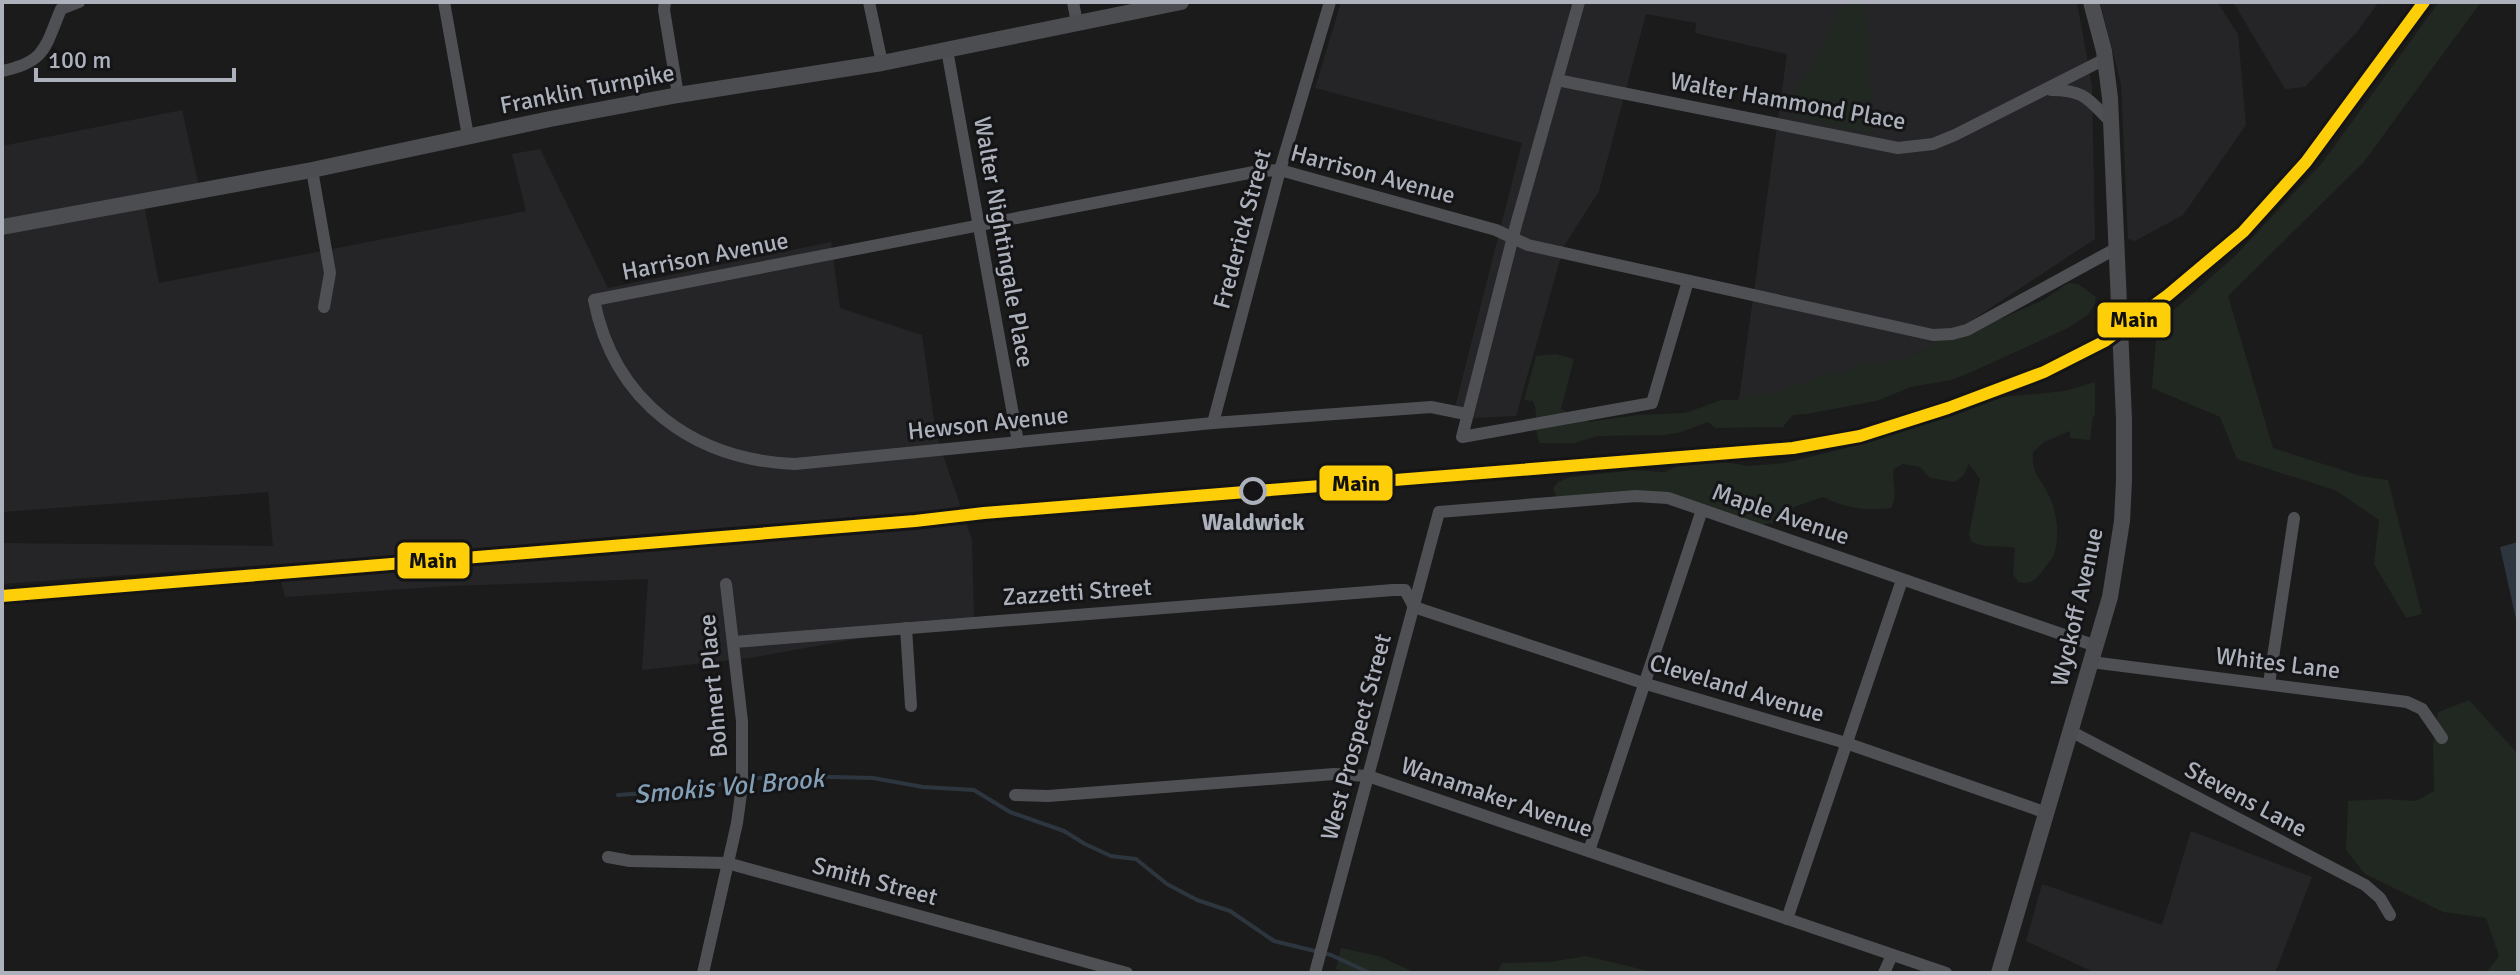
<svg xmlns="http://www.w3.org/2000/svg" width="2520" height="975" font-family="Signika,sans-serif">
<rect width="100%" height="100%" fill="#1b1b1b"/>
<g fill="#252527">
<polygon points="1341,2 2077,2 2092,86 2095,239 1928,349 1794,398 1738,406 1787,54 1695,33 1696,23 1646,14 1599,191 1564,246 1516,416 1452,419 1522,143 1315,88"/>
<polygon points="2100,2 2217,2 2238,34 2246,125 2183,215 2135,241 2128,239 2121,84"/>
<polygon points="2233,2 2379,2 2356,33 2305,87 2285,89"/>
<polygon points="182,110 200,191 144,204 159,283 526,211 512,154 540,149 608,288 831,242 840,308 922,335 936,434 972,540 974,618 750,658 642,670 648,579 450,586 285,597 277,564 2,584 2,543 273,546 268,492 2,512 2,146"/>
<polygon points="2191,831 2312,877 2275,973 2096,973 2026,941 2042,884 2162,925"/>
</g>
<g fill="#202821">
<polygon points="1855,2 1867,2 1872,134 1782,112 1816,59 1839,9"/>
<polygon points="2439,2 2481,2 2363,163 2228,296 2273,448 2361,476 2388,480 2422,614 2406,618 2374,564 2379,520 2335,490 2237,459 2220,417 2152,388 2157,325 2236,255 2322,163"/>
<path d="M 2068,283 L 2078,284 L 2096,297 L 2095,304 L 2088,315 L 2068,328 L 1967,374 L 1951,380 L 1911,387 L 1876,401 L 1807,414 L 1793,415 L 1783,427 L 1715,428 L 1708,422 L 1678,433 L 1664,435 L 1597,436 L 1575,443 L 1540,443 C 1533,431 1539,414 1533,401 L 1524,400 L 1536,356 L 1556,354 L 1574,359 L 1561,409 L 1589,422 L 1637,415 L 1685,413 L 1721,400 L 1736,400 L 1747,396 L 1781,392 L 1829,372 L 1843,372 L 1865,363 L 1888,363 L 1928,349 L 1938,338 L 1969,324 L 2000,319 L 2045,299 Z"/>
<path d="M 2095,382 L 2095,415 L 2093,416 L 2090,440 L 2070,438 L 2070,431 L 2044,442 L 2033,452 C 2031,475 2042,479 2050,498 C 2057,512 2060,538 2054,554 C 2052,559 2047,565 2043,570 C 2037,579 2030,586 2018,582 L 2013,574 L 2015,548 C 2001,545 1982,549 1971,541 L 1969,534 L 1980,479 L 1969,464 L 1963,476 L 1955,482 L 1930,478 L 1920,467 L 1903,464 L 1894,469 C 1891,486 1899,492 1891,508 C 1865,511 1846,508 1823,497 L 1794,507 L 1781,522 L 1758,525 L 1688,501 L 1556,497 L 1553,488 L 1558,482 L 1570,477 L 1634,470 L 1665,472 L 1681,464 L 1724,462 L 1749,466 L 1785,463 L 1846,448 L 2002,397 L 2065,391 Z"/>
<polygon points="2469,700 2518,754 2518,973 2486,973 2499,956 2486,918 2443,912 2365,874 2346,850 2348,801 2385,799 2416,801 2434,791 2433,746 2438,712"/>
<polygon points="1341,948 1379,956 1416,973 1349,973 1336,969"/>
<polygon points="1586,956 1657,973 1497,973 1502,963 1550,962"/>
</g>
<polygon fill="#2d363e" points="2518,542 2518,628 2500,547"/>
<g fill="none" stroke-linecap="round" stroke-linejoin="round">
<polyline stroke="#2d363e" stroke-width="4" points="618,795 686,790 758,778 795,776 873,778 923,787 974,790 1010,812 1064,831 1085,844 1111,856 1136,859 1167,884 1197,900 1230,911 1274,941 1331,955 1370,973"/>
<g stroke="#4f5054" stroke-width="12">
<polyline points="444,2 468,136"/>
<polyline points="665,2 664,10 678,95"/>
<polyline points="869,2 882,63"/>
<polyline points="1073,2 1077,23"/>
<polyline points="1579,2 1516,225 1462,437 1652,403 1688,281"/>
<polyline points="947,50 1018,442"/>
<path d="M 2,71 C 46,62 45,47 61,9 L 79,2"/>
<polyline points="1557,80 1898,148 1933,144 1955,135 2105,59"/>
<path d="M 2051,90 C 2085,90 2088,99 2111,122"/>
<polyline points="312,170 330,273 324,307"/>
<path d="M 1466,414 L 1431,407 L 1213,423 L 795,464 C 694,460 614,402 594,300 L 1259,171 L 1280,170 L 1496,230 L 1528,245 L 1933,335 L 1952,334 L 1967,330 L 2117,248"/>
<polyline points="1213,423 1280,170 1330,2"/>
<polyline points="1414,607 1643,683 1846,743 2047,813"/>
<polyline points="906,628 911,706"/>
<polyline points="734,642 1393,590 1405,590 1414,607"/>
<polyline points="2091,662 2407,702 2422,709 2442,738"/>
<polyline points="2269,684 2294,518"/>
<polyline points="2072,732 2365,885 2380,898 2390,915"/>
<polyline points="1015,795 1048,796 1334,774 1368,776 1946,973"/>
<polyline points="1589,851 1702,510"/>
<polyline points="608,857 630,861 727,863 1127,973"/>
<polyline points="1787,919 1902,580"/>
<polyline points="703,973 737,823 742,786 742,721 726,584"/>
<polyline points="1315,973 1439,512 1636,496 1668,498 2096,646"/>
<polyline points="1884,973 1892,955"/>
</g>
<g stroke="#4c4d50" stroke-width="16">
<polyline points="2,227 312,170 550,119 678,95 882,63 1181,2"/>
<polyline points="1999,973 2110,597 2122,521 2124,481 2124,419 2110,98 2104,51 2091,2"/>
</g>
<defs>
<polyline id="rail-1" points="2,596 915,521 984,513 1793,448 1860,436 1948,408 2044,372 2105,341 2168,295 2243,232 2306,162 2424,2"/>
</defs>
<use href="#rail-1" stroke="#151517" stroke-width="18"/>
<use href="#rail-1" stroke="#fece08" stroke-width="12"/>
</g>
<circle fill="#151517" stroke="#acb1bc" stroke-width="4" cx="1253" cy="491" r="12"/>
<g text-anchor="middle" stroke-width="6" stroke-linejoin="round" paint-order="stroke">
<g font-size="24" fill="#acb1bc" stroke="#151517">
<text transform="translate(587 89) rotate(-11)" y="8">Franklin Turnpike</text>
<text transform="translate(1788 101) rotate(10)" y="8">Walter Hammond Place</text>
<text transform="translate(1373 174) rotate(15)" y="8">Harrison Avenue</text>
<text transform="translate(1242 229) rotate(-75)" y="8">Frederick Street</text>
<text transform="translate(1004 242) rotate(80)" y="8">Walter Nightingale Place</text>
<text transform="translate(705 256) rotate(-11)" y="8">Harrison Avenue</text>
<text transform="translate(988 423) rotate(-6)" y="8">Hewson Avenue</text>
<text transform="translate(1781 514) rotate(19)" y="8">Maple Avenue</text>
<text transform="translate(1077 592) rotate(-4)" y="8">Zazzetti Street</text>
<text transform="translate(2077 607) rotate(-77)" y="8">Wyckoff Avenue</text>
<text transform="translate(2278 663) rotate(7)" y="8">Whites Lane</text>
<text transform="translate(713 686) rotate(-95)" y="8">Bohnert Place</text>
<text transform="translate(1737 688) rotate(17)" y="8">Cleveland Avenue</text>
<text transform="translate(1356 737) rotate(-75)" y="8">West Prospect Street</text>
<text transform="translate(1497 797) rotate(19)" y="8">Wanamaker Avenue</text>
<text transform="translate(2246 799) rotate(28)" y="8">Stevens Lane</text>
<text transform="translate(875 881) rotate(15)" y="8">Smith Street</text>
</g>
<g font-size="24" font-weight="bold" fill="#acb1bc" stroke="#151517">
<text x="1253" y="530">Waldwick</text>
</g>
<g font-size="26" font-style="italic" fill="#83a0b7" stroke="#151517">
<text transform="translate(729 786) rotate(-5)" y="9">Smokis Vol Brook</text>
</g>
</g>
<g stroke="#151517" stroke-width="3">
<rect x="2096" y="301" width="76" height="38" rx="8" fill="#fece08"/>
<rect x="1318" y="464" width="76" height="38" rx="8" fill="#fece08"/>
<rect x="396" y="541" width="75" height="39" rx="8" fill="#fece08"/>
</g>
<g font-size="22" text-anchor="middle" font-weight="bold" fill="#111">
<text x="2134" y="327">Main</text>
<text x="1356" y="491">Main</text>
<text x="433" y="568">Main</text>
</g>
<rect width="2520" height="975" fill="none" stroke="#acb1bc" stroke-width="8"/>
<path d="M36 68v12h198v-12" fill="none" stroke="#acb1bc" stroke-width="4"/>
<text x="48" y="68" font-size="24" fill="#acb1bc" stroke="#151517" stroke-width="6" paint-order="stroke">100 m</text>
</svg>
